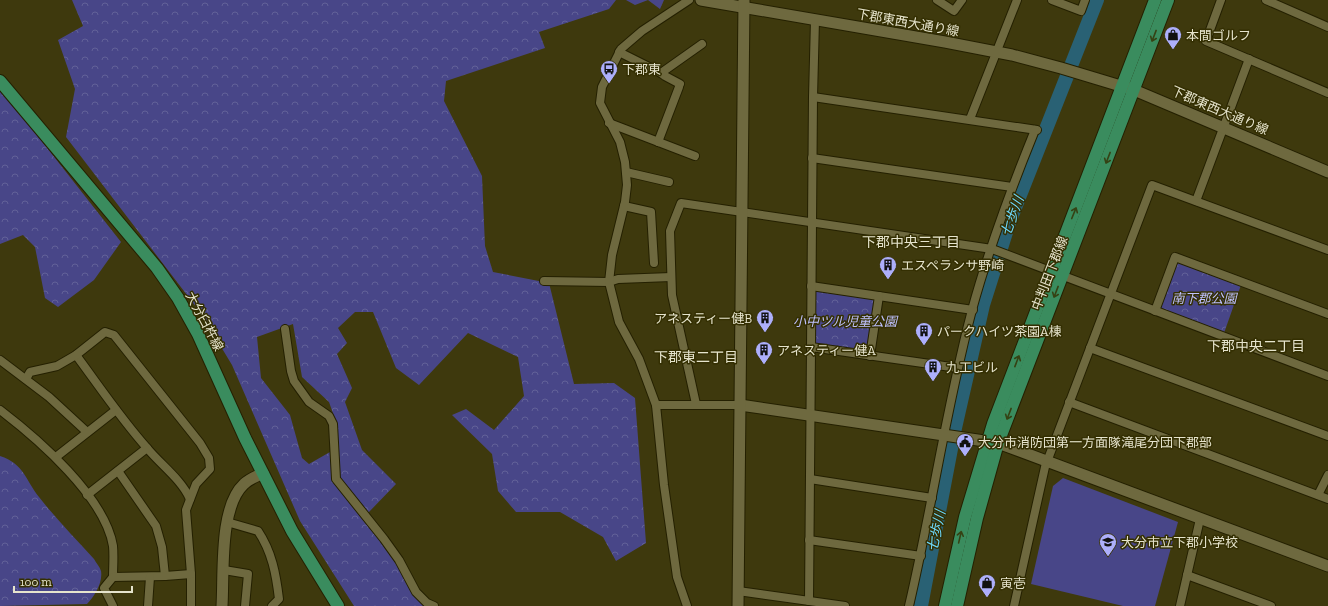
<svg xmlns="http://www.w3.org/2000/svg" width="1328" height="606" font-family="'Zilla Slab','Noto Sans JP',serif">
<defs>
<pattern id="forest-crowns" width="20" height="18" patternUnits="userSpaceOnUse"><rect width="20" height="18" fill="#484688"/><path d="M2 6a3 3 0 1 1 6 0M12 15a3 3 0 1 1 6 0" fill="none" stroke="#626198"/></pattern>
</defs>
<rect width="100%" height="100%" fill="#3e390d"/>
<g fill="url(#forest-crowns)">
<polygon points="72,0 616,0 609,9 539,32 545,48 446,81 444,101 482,176 485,246 493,272 549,283 574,384 614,383 635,398 646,543 616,561 603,537 560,512 516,512 498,491 492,454 452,415 466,409 494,430 524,396 518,357 468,333 419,385 396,368 373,312 355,312 338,328 347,343 337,354 352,388 345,402 362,450 396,484 368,513 338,477 336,422 329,402 302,377 293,324 257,337 261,378 290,415 302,458 309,464 330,452 334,482 383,540 428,606 354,606 300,521 232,365 200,312 66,137 75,89 58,40 83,26"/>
<polygon points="626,0 664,0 660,9 648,0 635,5"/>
<polygon points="0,88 121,242 94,280 58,307 45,298 35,247 23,235 0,244"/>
<polygon points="1180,262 1241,285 1224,333 1162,309 1160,306 1176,264"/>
<polygon points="817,290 874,298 876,302 867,352 817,345 814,342 814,292"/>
<path d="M 0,456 C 24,464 25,479 39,497 C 56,519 76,539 94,559 C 96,563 100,567 101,571 C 103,583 94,597 87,604 L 0,606 Z"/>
</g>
<polygon fill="#484688" points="1063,478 1178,522 1155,606 1123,606 1031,584 1053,486"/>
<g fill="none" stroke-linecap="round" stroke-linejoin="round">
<polyline stroke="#296174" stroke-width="14" points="921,606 955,428 983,305 1009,223 1097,0"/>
<defs>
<g id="street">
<polyline points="937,0 954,11 962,0"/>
<polyline points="1052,0 1081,11 1085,0"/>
<polyline points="1221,0 1206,41 1328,93"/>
<polyline points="1266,0 1328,27"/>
<polyline points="619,52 661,73 702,44"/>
<polyline points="661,73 665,76 680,84"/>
<polyline points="813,97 1037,130"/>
<polyline points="970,119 1017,0"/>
<polyline points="609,123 695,156"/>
<polyline points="658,142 679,87"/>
<polyline points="812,158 1012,187"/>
<polyline points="626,172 669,182"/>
<polyline points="1196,201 1249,59"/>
<polyline points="624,206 651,212 654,263"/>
<polyline points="544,281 609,282 618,279 671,277"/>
<polyline points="811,286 973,310"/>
<polyline points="1155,311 1175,257 1328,314"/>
<polyline points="285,329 291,371 294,381 309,402 329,416 333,424 336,479 384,539 399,560 416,592 427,603 434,606"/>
<polyline points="811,347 958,368"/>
<polyline points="1090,348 1328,436"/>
<path d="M 76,355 C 99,386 121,419 147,448 C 161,465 181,479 190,499"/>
<polyline points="870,356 879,296"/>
<polyline points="0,360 49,397 87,432"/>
<polyline points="26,379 30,372 57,366 76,355 105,332 114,335 200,443 209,458 210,469 196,484 186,510 191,574 191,606"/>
<polyline points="1069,402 1328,499"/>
<polyline points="696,404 672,295 670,231 681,203 992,249 1328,376"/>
<polyline points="656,405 740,405"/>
<path d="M 0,410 C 38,439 105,497 113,546 C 114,556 113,567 113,577"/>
<polyline points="56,457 116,410"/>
<polyline points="118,471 156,526 162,547 165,576"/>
<polyline points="810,479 932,498"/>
<polyline points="87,495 147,448"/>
<polyline points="1318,495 1328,475"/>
<path d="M 227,522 L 258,531 C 272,552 276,574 279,599 L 272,606"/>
<polyline points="809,540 921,556"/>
<polyline points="224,570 248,574 245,606"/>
<polyline points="1187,575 1271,606"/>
<polyline points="738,591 845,606"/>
<polyline points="809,601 813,97 815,20"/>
<polyline points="113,606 104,588 113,577 165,576 191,574"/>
<polyline points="148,606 150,577"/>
<polyline points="687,606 677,577 664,485 656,405 639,359 619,322 609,282 612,255 625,202 627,185 625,162 620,142 600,103 602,87 621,49 642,31 689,0"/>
<path d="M 909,606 C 932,508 946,408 972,310 C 989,248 1011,189 1035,130"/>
<polyline points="1014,606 1045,467 1152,185 1328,250"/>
<polyline points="1180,606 1200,519"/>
</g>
<g id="secondary">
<polyline points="701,0 945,42 1012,55 1061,68 1134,90 1328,172"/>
<polyline points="740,405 998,443 1328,566"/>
<path d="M 222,606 C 224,573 219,507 244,484 C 249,479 257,476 263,473"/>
<polyline points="738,606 744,0"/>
</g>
<g id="primary">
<polyline points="0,81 157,268 178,298 198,334 245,438 292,531 338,606"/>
<polyline points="945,606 965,517 993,424 1155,0"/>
<polyline points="957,606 977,518 998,443 1168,0"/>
</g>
</defs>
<use href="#street" stroke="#242001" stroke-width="10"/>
<use href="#secondary" stroke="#242001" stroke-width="13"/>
<use href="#primary" stroke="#242001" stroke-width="14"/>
<use href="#street" stroke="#6e693f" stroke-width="8"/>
<use href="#secondary" stroke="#6e693f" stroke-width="11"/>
<use href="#primary" stroke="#3a8c5e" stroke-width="12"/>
</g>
<defs><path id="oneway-shaft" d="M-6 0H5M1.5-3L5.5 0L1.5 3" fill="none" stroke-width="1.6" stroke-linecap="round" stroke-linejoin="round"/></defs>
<g stroke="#354214">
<use href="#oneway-shaft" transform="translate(1154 36) rotate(111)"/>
<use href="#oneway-shaft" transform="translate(1108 158) rotate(111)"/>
<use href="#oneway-shaft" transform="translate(1074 213) rotate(-68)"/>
<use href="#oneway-shaft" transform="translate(1056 292) rotate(111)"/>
<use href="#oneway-shaft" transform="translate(1017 361) rotate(-69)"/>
<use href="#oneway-shaft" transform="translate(1009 414) rotate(111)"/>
<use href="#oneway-shaft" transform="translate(960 537) rotate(-77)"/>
</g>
<defs>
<symbol id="shop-pin" viewBox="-11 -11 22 30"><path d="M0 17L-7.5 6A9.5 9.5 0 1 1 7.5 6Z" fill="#adaffb" stroke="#342f02"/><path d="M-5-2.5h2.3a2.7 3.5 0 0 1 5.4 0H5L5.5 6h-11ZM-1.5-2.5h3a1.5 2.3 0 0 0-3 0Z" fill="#111"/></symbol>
<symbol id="bus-pin" viewBox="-11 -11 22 30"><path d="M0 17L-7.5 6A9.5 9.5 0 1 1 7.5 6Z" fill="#adaffb" stroke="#342f02"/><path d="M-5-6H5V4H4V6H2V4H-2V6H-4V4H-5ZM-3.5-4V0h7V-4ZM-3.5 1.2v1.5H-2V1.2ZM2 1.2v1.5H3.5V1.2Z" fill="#111"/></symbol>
<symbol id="building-pin" viewBox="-11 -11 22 30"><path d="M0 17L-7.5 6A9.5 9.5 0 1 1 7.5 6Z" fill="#adaffb" stroke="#342f02"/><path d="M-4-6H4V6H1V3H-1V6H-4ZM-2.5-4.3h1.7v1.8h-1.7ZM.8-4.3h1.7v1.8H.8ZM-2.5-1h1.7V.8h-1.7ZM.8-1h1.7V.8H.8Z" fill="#111"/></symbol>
<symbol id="civic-pin" viewBox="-11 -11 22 30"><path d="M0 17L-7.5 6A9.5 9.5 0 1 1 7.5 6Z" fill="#adaffb" stroke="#342f02"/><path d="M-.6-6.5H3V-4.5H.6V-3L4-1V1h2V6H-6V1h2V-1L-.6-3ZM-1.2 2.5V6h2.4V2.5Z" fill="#111"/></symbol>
<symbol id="school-pin" viewBox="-11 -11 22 30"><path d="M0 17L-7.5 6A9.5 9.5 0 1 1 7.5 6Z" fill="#adaffb" stroke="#342f02"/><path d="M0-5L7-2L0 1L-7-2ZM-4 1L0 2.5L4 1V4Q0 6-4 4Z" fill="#111"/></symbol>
</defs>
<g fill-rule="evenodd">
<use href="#shop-pin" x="1163" y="25" width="20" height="27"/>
<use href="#bus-pin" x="599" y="59" width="20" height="27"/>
<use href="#building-pin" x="878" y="255" width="20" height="27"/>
<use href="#building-pin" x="755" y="308" width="20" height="27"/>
<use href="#building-pin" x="914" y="321" width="20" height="27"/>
<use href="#building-pin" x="754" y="340" width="20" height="27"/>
<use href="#building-pin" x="923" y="357" width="20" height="27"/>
<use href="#civic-pin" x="955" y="432" width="20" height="27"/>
<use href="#school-pin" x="1098" y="532" width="20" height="27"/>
<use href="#shop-pin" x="977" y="573" width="20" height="27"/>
</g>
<g text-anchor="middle" stroke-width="3" stroke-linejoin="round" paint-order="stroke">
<g font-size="13" fill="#e6e4cd" stroke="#342f02">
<text transform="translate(908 22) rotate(10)" y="5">下郡東西大通り線</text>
<text transform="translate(1220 110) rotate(23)" y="5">下郡東西大通り線</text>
<text transform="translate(1049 273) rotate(-69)" y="5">中判田下郡線</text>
<text transform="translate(205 321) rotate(62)" y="5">大分臼杵線</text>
</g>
<g font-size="13" fill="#e6e4cd" stroke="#342f02" text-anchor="start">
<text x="1186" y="40">本間ゴルフ</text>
<text x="622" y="74">下郡東</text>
<text x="901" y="270">エスペランサ野崎</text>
<text x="752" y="323" text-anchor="end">アネスティー健B</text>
<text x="937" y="336">パークハイツ茶園A棟</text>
<text x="777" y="355">アネスティー健A</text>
<text x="946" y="372">九工ビル</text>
<text x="978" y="447">大分市消防団第一方面隊滝尾分団下郡部</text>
<text x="1121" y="547">大分市立下郡小学校</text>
<text x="1000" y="588">寅壱</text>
</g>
<g font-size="13" font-style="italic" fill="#bfc1fd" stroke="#342f02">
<text x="1204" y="303">南下郡公園</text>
<text x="845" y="326">小中ツル児童公園</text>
</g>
<g font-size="14" font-style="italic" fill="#6dd9fe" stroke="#342f02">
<text transform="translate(1012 216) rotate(-70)" y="5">七歩川</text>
<text transform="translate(936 531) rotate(-78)" y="5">七歩川</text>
</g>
<g font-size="14" fill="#e6e4cd" stroke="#342f02">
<text x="911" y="247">下郡中央三丁目</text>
<text x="1256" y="351">下郡中央二丁目</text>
<text x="696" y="362">下郡東二丁目</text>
</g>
</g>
<path d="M14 586v6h118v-6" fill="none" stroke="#e6e4cd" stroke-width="2"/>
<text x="20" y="586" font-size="12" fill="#e6e4cd" stroke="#342f02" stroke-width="3" paint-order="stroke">100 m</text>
</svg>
